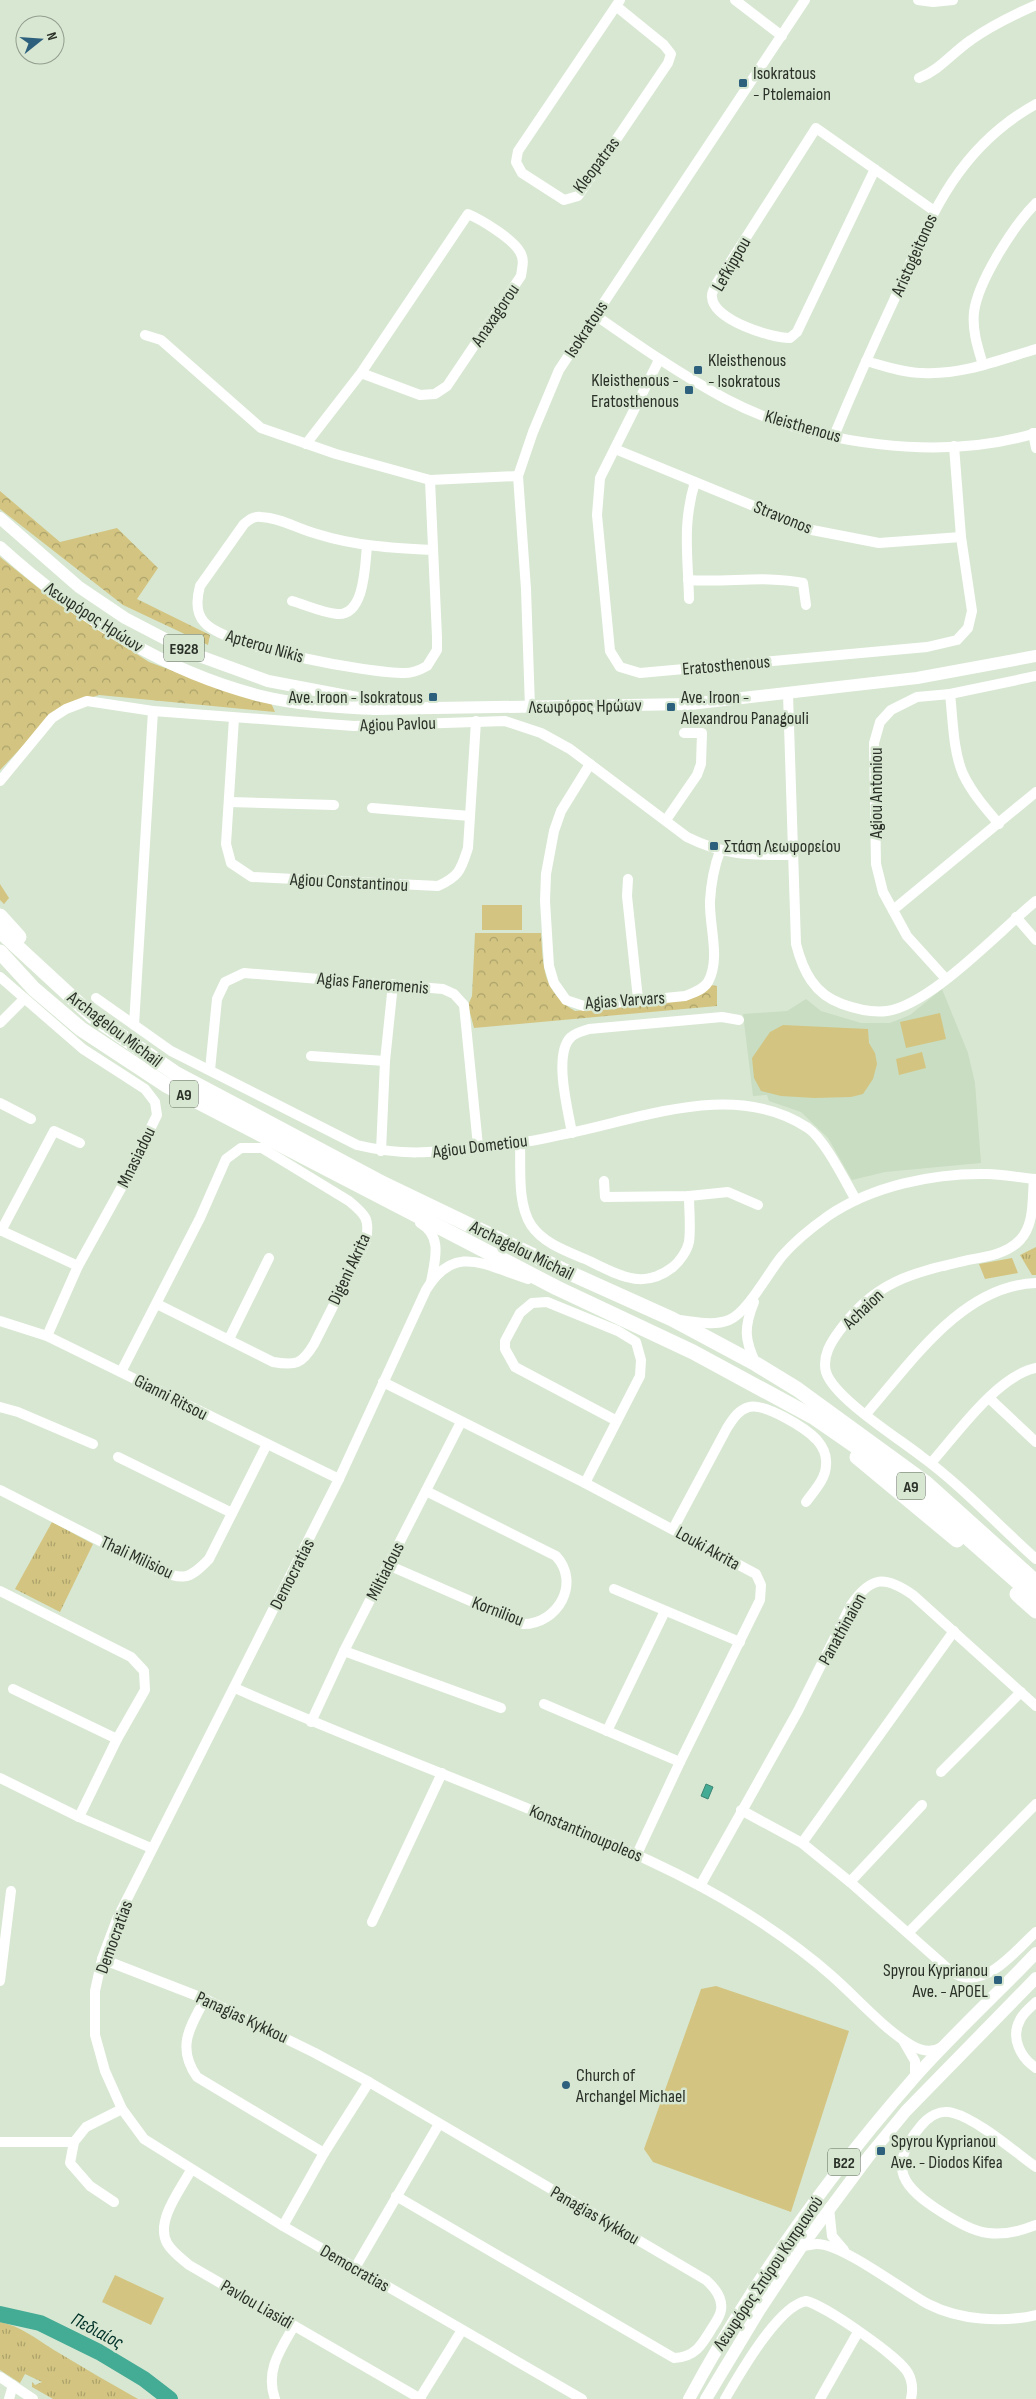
<svg xmlns="http://www.w3.org/2000/svg" width="1036" height="2399" font-family="'Sofia Sans Condensed',sans-serif">
<defs>
<pattern id="grass-tufts" width="24" height="20" patternUnits="userSpaceOnUse" patternTransform="scale(1.25)"><rect width="24" height="20" fill="#d3c581"/><path d="M3 7l-1-3M5 7V3M7 7l1-3M15 17l-1-3M17 17v-4M19 17l1-3" fill="none" stroke="#aba16a"/></pattern>
<pattern id="forest-crowns" width="20" height="18" patternUnits="userSpaceOnUse" patternTransform="scale(1.25)"><rect width="20" height="18" fill="#d3c581"/><path d="M2 6a3 3 0 1 1 6 0M12 15a3 3 0 1 1 6 0" fill="none" stroke="#aba16a"/></pattern>
<pattern id="water-ripples" width="26" height="14" patternUnits="userSpaceOnUse" patternTransform="scale(1.25)"><rect width="26" height="14" fill="#44ab95"/><path d="M2 4q2-2 4 0t4 0M15 11q2-2 4 0t4 0" fill="none" stroke="#398c7a"/></pattern>
</defs>
<rect width="100%" height="100%" fill="#d8e7d2"/>
<polygon fill="#c9ddc2" points="942,989 968,1053 975,1083 981,1163 885,1172 852,1180 828,1138 801,1112 769,1101 767,1095 753,1096 743,1014 787,1011 806,999 821,1011 861,1023 890,1023 910,1015"/>
<g fill="url(#grass-tufts)">
<polygon points="1036,1247 1036,1275 1032,1275 1020,1255"/>
<polygon points="52,1522 93,1544 60,1612 15,1589"/>
<path d="M 0,2322 C 21,2326 36,2339 54,2350 C 82,2367 110,2383 138,2399 L 53,2399 L 32,2387 L 32,2382 L 35,2385 L 42,2382 L 25,2374 L 20,2383 L 0,2370 Z"/>
</g>
<g fill="url(#forest-crowns)">
<polygon points="0,491 60,542 117,528 158,568 137,599 210,635 208,645 123,605 0,509"/>
<polygon points="0,557 57,603 149,662 203,682 271,703 275,712 99,695 59,708 0,770"/>
<polygon points="0,884 9,898 4,904 0,900"/>
<path d="M 475,933 L 541,933 C 543,968 543,992 575,1011 L 686,1000 L 702,994 L 711,985 L 717,986 L 717,1006 L 474,1028 L 468,1005 L 472,996 Z"/>
</g>
<g fill="#d3c581">
<rect x="482" y="905" width="40" height="25"/>
<polygon points="940,1013 946,1039 906,1048 900,1022"/>
<polygon points="783,1025 868,1029 869,1043 875,1053 877,1064 873,1079 863,1094 851,1097 814,1098 781,1096 761,1091 754,1078 752,1058 770,1032"/>
<polygon points="922,1052 926,1068 899,1075 896,1059"/>
<polygon points="1012,1258 1018,1273 985,1279 979,1264"/>
<polygon points="716,1986 849,2031 791,2212 653,2162 644,2149 701,1989"/>
<polygon points="115,2275 164,2298 151,2325 102,2302"/>
</g>
<polygon fill="url(#water-ripples)" stroke="#3c8674" points="706,1784 713,1787 708,1799 701,1796"/>
<g fill="none" stroke-linecap="round" stroke-linejoin="round">
<polyline stroke="#44ab95" stroke-width="16" points="0,2314 40,2323 99,2352 144,2379 170,2399"/>
<g stroke="#fff" stroke-width="10">
<polyline points="735,0 782,36"/>
<polyline points="918,0 933,2 953,0"/>
<polyline points="616,6 664,45 671,54 668,63 578,196 564,200 522,173 516,162 518,151 616,6 620,0"/>
<path d="M 919,78 C 940,70 953,52 971,40 C 992,25 1013,15 1036,5"/>
<path d="M 875,169 L 797,332 L 790,338 C 771,338 713,320 712,297 C 711,294 714,289 715,286 L 816,128 L 933,210"/>
<path d="M 595,315 C 638,345 681,375 726,399 C 813,445 942,462 1036,433"/>
<polyline points="145,335 161,340 261,428 336,454 430,480 518,476"/>
<polyline points="659,360 600,478 597,515 610,651 620,667 640,673 927,647 957,640 968,628 972,611 961,537 954,446"/>
<path d="M 866,361 C 884,366 904,373 923,373 C 962,375 999,360 1036,349"/>
<path d="M 983,365 C 978,348 972,331 974,312 C 978,281 1014,225 1036,203"/>
<polyline points="1033,433 1036,448"/>
<path d="M 834,436 C 853,390 873,345 894,300 C 929,220 955,149 1036,104"/>
<path d="M 306,444 L 361,373 L 468,214 C 482,220 513,239 520,252 C 525,260 522,268 521,276 L 447,386 L 435,394 L 420,395 L 361,373"/>
<polyline points="615,449 812,530 879,543 961,537"/>
<path d="M 430,480 L 437,637 L 437,650 L 427,666 C 420,670 413,673 405,673 C 369,673 226,648 204,622 C 195,612 197,597 200,586 L 244,524 C 250,519 254,516 261,517 C 281,518 298,529 317,534 C 355,546 393,548 432,550"/>
<path d="M 688,580 C 726,583 766,575 803,583 L 806,605"/>
<path d="M 689,599 C 688,555 682,525 695,482"/>
<path d="M 292,601 C 306,605 323,613 337,614 C 365,616 365,565 367,546"/>
<path d="M 788,694 L 796,944 C 803,971 814,994 842,1004 C 856,1009 872,1013 887,1011 C 932,1004 999,931 1036,901"/>
<path d="M 950,694 C 953,720 953,751 963,774 C 972,793 986,809 999,824"/>
<polyline points="530,708 526,589 518,476 533,432 559,370 805,0"/>
<path d="M 234,718 L 226,844 L 231,863 L 252,877 L 438,886 C 460,876 461,869 468,848 L 476,721"/>
<path d="M 590,764 L 561,811 L 554,831 L 546,874 L 545,901 L 549,966 L 554,983 L 566,1000 L 584,1006 L 685,996 C 693,993 703,990 708,982 C 721,959 709,926 710,901 C 711,884 714,867 720,851"/>
<path d="M 0,781 L 52,718 L 66,709 L 87,701 L 153,711 L 354,726 L 505,721 L 541,733 L 570,749 L 687,837 C 725,856 751,855 793,855"/>
<polyline points="229,802 334,805"/>
<polyline points="372,808 470,816"/>
<polyline points="666,820 697,775 701,764 702,733 684,733"/>
<polyline points="628,879 627,896 638,999"/>
<polyline points="893,910 1036,792"/>
<polyline points="1016,917 1036,940"/>
<polyline points="0,977 83,1049 145,1089 155,1102 157,1115 125,1181 78,1266 47,1336"/>
<polyline points="946,979 907,936 883,892 876,864 874,743 880,722 891,710 917,697 950,694 1036,676"/>
<path d="M 96,998 L 171,1051 L 357,1145 C 402,1156 431,1153 477,1147 C 490,1145 504,1145 518,1143 C 537,1141 555,1136 574,1132 C 649,1116 737,1081 808,1128 C 825,1140 845,1181 856,1200"/>
<polyline points="0,1023 24,999"/>
<polyline points="134,1025 153,711"/>
<polyline points="311,1056 385,1061"/>
<polyline points="210,1070 217,999 225,982 244,973 443,989 454,994 464,1005 478,1146"/>
<polyline points="0,1103 31,1119"/>
<path d="M 572,1133 C 568,1110 553,1054 571,1037 C 575,1033 583,1031 589,1029 L 722,1017 L 739,1020"/>
<path d="M 520,1143 C 521,1168 517,1203 531,1225 C 543,1243 566,1251 585,1259 C 616,1273 641,1292 673,1267 C 680,1261 687,1251 689,1242 C 691,1227 689,1210 689,1196"/>
<polyline points="381,1151 385,1061 393,984"/>
<path d="M 1034,1179 C 1032,1199 1035,1224 1020,1240 C 1007,1254 986,1257 968,1260 C 912,1273 875,1281 840,1330 C 831,1342 822,1356 826,1372 C 834,1398 898,1438 921,1456 C 962,1486 998,1525 1036,1559"/>
<polyline points="604,1181 605,1197 689,1196 728,1192 758,1205"/>
<path d="M 420,1223 C 443,1236 435,1260 431,1282"/>
<polyline points="0,1230 78,1266"/>
<polyline points="1,1231 54,1131 80,1143"/>
<path d="M 528,1279 C 486,1266 455,1242 426,1290 L 339,1479 L 117,1919 L 102,1959 L 95,1991 L 95,2035 L 105,2071 L 122,2109 L 144,2139 L 283,2226 L 582,2399"/>
<path d="M 754,1302 C 744,1327 744,1339 756,1364"/>
<path d="M 680,1320 C 697,1322 714,1326 729,1320 C 747,1313 768,1273 782,1256 C 795,1241 811,1228 828,1216 C 872,1186 933,1173 987,1174 C 1003,1174 1020,1178 1036,1179"/>
<polyline points="0,1321 47,1336 339,1479"/>
<polyline points="229,1339 269,1258"/>
<path d="M 121,1372 L 200,1218 L 226,1159 L 241,1148 L 262,1148 L 349,1201 C 366,1215 370,1219 366,1241 L 314,1344 C 302,1364 296,1366 273,1362 L 157,1304"/>
<polyline points="383,1382 585,1483 756,1574 761,1585 760,1600 680,1762 637,1854"/>
<polyline points="989,1398 1036,1442"/>
<polyline points="0,1407 18,1412 93,1444"/>
<path d="M 866,1414 C 910,1364 962,1285 1036,1283"/>
<polyline points="118,1457 232,1513"/>
<path d="M 931,1463 C 957,1434 997,1376 1036,1368"/>
<polyline points="585,1483 640,1376 641,1360 636,1342 618,1331 547,1302 532,1303 520,1313 505,1341 505,1349 515,1367 617,1421"/>
<path d="M 0,1490 L 155,1569 C 183,1580 188,1581 209,1559 L 267,1444"/>
<path d="M 673,1529 L 727,1428 C 733,1419 738,1410 749,1407 C 765,1403 806,1428 817,1440 C 823,1447 827,1456 826,1465 C 826,1479 813,1492 806,1502"/>
<path d="M 388,1565 L 523,1624 C 558,1624 581,1583 556,1556 L 426,1491"/>
<polyline points="614,1589 740,1642"/>
<polyline points="0,1591 131,1657 144,1671 145,1690 117,1739 79,1817"/>
<polyline points="344,1651 501,1708"/>
<path d="M 235,1688 C 338,1734 444,1773 548,1817 C 616,1845 683,1873 745,1912 C 775,1931 805,1952 832,1976 C 856,1997 885,2030 911,2045 C 921,2051 932,2053 942,2047"/>
<polyline points="13,1689 117,1739"/>
<polyline points="544,1704 680,1762"/>
<polyline points="311,1722 344,1651 461,1422"/>
<polyline points="607,1731 665,1611"/>
<polyline points="941,1772 1021,1692"/>
<polyline points="0,1778 79,1817 151,1848"/>
<path d="M 741,1810 L 802,1843 L 850,1882 L 946,1967 C 950,1970 955,1974 960,1976 C 989,1986 1017,1949 1036,1932"/>
<polyline points="802,1843 954,1631"/>
<polyline points="850,1882 922,1805"/>
<path d="M 700,1886 L 798,1711 L 851,1605 C 871,1576 885,1575 913,1595 L 1036,1706"/>
<polyline points="372,1922 442,1773"/>
<polyline points="909,1932 1036,1804"/>
<path d="M 102,1959 L 205,1999 L 315,2053 L 369,2082 L 706,2280 C 714,2287 723,2298 721,2310 C 720,2317 715,2323 712,2328 C 702,2345 695,2357 674,2358 L 396,2196"/>
<polyline points="0,1981 11,1891"/>
<path d="M 205,1999 C 190,2027 176,2047 197,2077 L 324,2153"/>
<path d="M 1036,2002 C 1031,2007 1023,2013 1020,2020 C 1010,2038 1021,2058 1036,2068"/>
<polyline points="904,2042 915,2061 915,2077"/>
<polyline points="0,2142 74,2142"/>
<path d="M 1036,2167 C 1015,2152 977,2119 953,2113 C 940,2109 928,2117 920,2127 C 886,2168 903,2188 943,2213 C 956,2221 972,2231 988,2233 C 1004,2235 1021,2231 1036,2225"/>
<path d="M 191,2170 C 181,2189 155,2221 167,2243 C 172,2252 181,2258 189,2265 L 421,2399"/>
<polyline points="114,2202 90,2186 70,2163 74,2142 86,2127 122,2109"/>
<polyline points="829,2208 832,2236 844,2250"/>
<polyline points="283,2226 324,2153 369,2082"/>
<path d="M 802,2246 C 807,2246 812,2244 817,2244 C 843,2244 902,2290 928,2304 C 959,2320 1002,2323 1036,2315"/>
<polyline points="355,2268 439,2124"/>
<polyline points="0,2377 33,2399"/>
<polyline points="420,2398 462,2330"/>
<polyline points="9,2399 13,2385"/>
<path d="M 275,2399 C 265,2371 280,2350 294,2326"/>
<path d="M 725,2399 C 739,2375 778,2306 806,2301 C 824,2305 900,2357 908,2373 C 913,2382 913,2390 911,2399"/>
<polyline points="820,2399 858,2332"/>
</g>
<g stroke="#fff" stroke-width="12">
<polyline points="0,518 79,587 125,618 194,654 268,681 389,704"/>
<path d="M 0,547 C 75,615 162,671 261,696 C 297,705 337,707 374,709 L 690,704 L 917,678 L 1036,656"/>
<path d="M 689,2399 C 751,2284 828,2176 914,2078 C 953,2034 996,1995 1036,1953"/>
<polyline points="706,2399 759,2311 802,2246 869,2156 906,2111 1036,1978"/>
</g>
<g stroke="#fff" stroke-width="15">
<polyline points="0,916 19,937"/>
<polyline points="0,931 92,1016 175,1073 384,1184 563,1270 672,1319 756,1364 797,1389 926,1483 1036,1582"/>
<polyline points="0,952 34,989 81,1029 166,1085 557,1288 693,1352 815,1418 893,1472 1036,1598"/>
<polyline points="857,1457 957,1540"/>
<polyline points="1017,1594 1036,1611"/>
</g>
</g>
<g fill="#2d607d" stroke="#d8e7d2" stroke-width="2">
<rect x="738" y="78" width="10" height="10" rx="2.5"/>
<rect x="693" y="365" width="10" height="10" rx="2.5"/>
<rect x="684" y="385" width="10" height="10" rx="2.5"/>
<rect x="428" y="692" width="10" height="10" rx="2.5"/>
<rect x="666" y="702" width="10" height="10" rx="2.5"/>
<rect x="709" y="841" width="10" height="10" rx="2.5"/>
<rect x="993" y="1975" width="10" height="10" rx="2.5"/>
<circle cx="566" cy="2085" r="5"/>
<rect x="876" y="2146" width="10" height="10" rx="2.5"/>
</g>
<g text-anchor="middle" stroke-width="5" stroke-linejoin="round" paint-order="stroke">
<g fill="#d8e7d2" stroke="#5f685b" stroke-width="1">
<rect x="164" y="634.5" width="40" height="27" rx="4"/>
<rect x="170" y="1080.5" width="28" height="27" rx="4"/>
<rect x="897" y="1472.5" width="28" height="27" rx="4"/>
<rect x="828" y="2148.5" width="32" height="27" rx="4"/>
</g>
<g font-size="16" font-weight="bold" fill="#2b3128">
<text x="184" y="654">E928</text>
<text x="184" y="1100">A9</text>
<text x="911" y="1492">A9</text>
<text x="844" y="2168">B22</text>
</g>
<g font-size="18" fill="#2b3128" stroke="#d8e7d2" text-anchor="start">
<text x="753" y="79">Isokratous<tspan x="753" dy="21">- Ptolemaion</tspan></text>
<text x="708" y="366">Kleisthenous<tspan x="708" dy="21">- Isokratous</tspan></text>
<text x="679" y="386" text-anchor="end">Kleisthenous -<tspan x="679" dy="21">Eratosthenous</tspan></text>
<text x="423" y="703" text-anchor="end">Ave. Iroon - Isokratous</text>
<text x="681" y="703">Ave. Iroon -<tspan x="681" dy="21">Alexandrou Panagouli</tspan></text>
<text x="724" y="852">Στάση Λεωφορείου</text>
<text x="988" y="1976" text-anchor="end">Spyrou Kyprianou<tspan x="988" dy="21">Ave. - APOEL</tspan></text>
<text x="576" y="2081">Church of<tspan x="576" dy="21">Archangel Michael</tspan></text>
<text x="891" y="2147">Spyrou Kyprianou<tspan x="891" dy="21">Ave. - Diodos Kifea</tspan></text>
</g>
<g font-size="18" fill="#2b3128" stroke="#d8e7d2">
<text transform="translate(596 165) rotate(-53)" y="6">Kleopatras</text>
<text transform="translate(914 255) rotate(-66)" y="6">Aristogeitonos</text>
<text transform="translate(731 264) rotate(-60)" y="6">Lefkippou</text>
<text transform="translate(495 315) rotate(-56)" y="6">Anaxagorou</text>
<text transform="translate(586 329) rotate(-57)" y="6">Isokratous</text>
<text transform="translate(803 426) rotate(16)" y="6">Kleisthenous</text>
<text transform="translate(783 517) rotate(22)" y="6">Stravonos</text>
<text transform="translate(94 617) rotate(33)" y="6">Λεωφόρος Ηρώων</text>
<text transform="translate(265 646) rotate(16)" y="6">Apterou Nikis</text>
<text transform="translate(726 665) rotate(-5)" y="6">Eratosthenous</text>
<text transform="translate(585 706) rotate(-1)" y="6">Λεωφόρος Ηρώων</text>
<text transform="translate(398 724) rotate(-2)" y="6">Agiou Pavlou</text>
<text transform="translate(876 793) rotate(-90)" y="6">Agiou Antoniou</text>
<text transform="translate(349 882) rotate(3)" y="6">Agiou Constantinou</text>
<text transform="translate(373 983) rotate(5)" y="6">Agias Faneromenis</text>
<text transform="translate(625 1000) rotate(-4)" y="6">Agias Varvars</text>
<text transform="translate(115 1029) rotate(37)" y="6">Archagelou Michail</text>
<text transform="translate(480 1146) rotate(-7)" y="6">Agiou Dometiou</text>
<text transform="translate(136 1157) rotate(-64)" y="6">Mnasiadou</text>
<text transform="translate(522 1250) rotate(26)" y="6">Archagelou Michail</text>
<text transform="translate(349 1269) rotate(-65)" y="6">Digeni Akrita</text>
<text transform="translate(863 1309) rotate(-44)" y="6">Achaion</text>
<text transform="translate(171 1397) rotate(27)" y="6">Gianni Ritsou</text>
<text transform="translate(708 1548) rotate(29)" y="6">Louki Akrita</text>
<text transform="translate(137 1557) rotate(25)" y="6">Thali Milisiou</text>
<text transform="translate(385 1571) rotate(-63)" y="6">Miltiadous</text>
<text transform="translate(292 1574) rotate(-63)" y="6">Democratias</text>
<text transform="translate(498 1611) rotate(21)" y="6">Korniliou</text>
<text transform="translate(842 1629) rotate(-61)" y="6">Panathinaion</text>
<text transform="translate(586 1833) rotate(23)" y="6">Konstantinoupoleos</text>
<text transform="translate(114 1937) rotate(-70)" y="6">Democratias</text>
<text transform="translate(242 2017) rotate(25)" y="6">Panagias Kykkou</text>
<text transform="translate(595 2215) rotate(30)" y="6">Panagias Kykkou</text>
<text transform="translate(355 2268) rotate(30)" y="6">Democratias</text>
<text transform="translate(768 2273) rotate(-56)" y="6">Λεωφόρος Σπύρου Κυπριανού</text>
<text transform="translate(257 2304) rotate(30)" y="6">Pavlou Liasidi</text>
</g>
<g font-size="19" font-style="italic" fill="#003128" stroke="#d8e7d2">
<text transform="translate(98 2330) rotate(28)" y="7">Πεδιαίος</text>
</g>
</g>
<g transform="translate(40 40) rotate(73)"><circle r="24" fill="#d8e7d2" stroke="#939e8e"/>
<path d="M0-4L9 19L0 12L-9 19Z" fill="#2d607d"/>
<text y="-8" font-size="14" font-weight="bold" text-anchor="middle" fill="#2b3128">N</text>
</g>
</svg>
